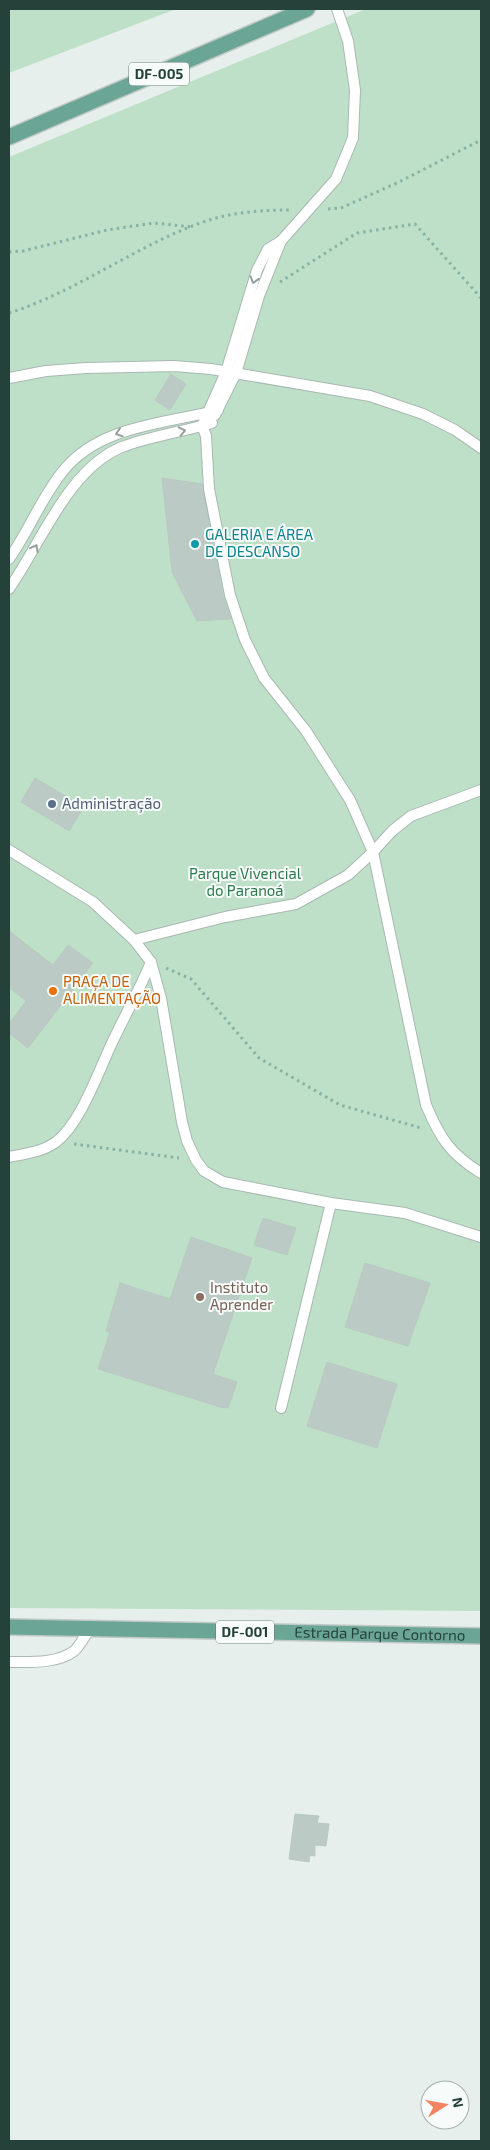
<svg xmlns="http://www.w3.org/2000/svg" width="490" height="2150" font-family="'Exo 2',sans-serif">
<rect width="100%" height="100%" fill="#e6efeb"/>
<g fill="#bfe0c8">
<polygon points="9,9 176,9 9,73"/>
<polygon points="366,9 481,9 481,1611 9,1608 9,157"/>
</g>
<g fill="#bbcac4" stroke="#b8c9c2">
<polygon points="171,374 186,384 170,410 155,400"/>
<polygon points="162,478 202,484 223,596 231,619 197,621 172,572"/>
<polygon points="35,778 84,807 69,831 21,802"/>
<polygon points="9,931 53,965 68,945 93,963 28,1048 9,1033 9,1024 26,1001 9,987"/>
<polygon points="263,1218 296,1228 287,1255 254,1245"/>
<polygon points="191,1237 252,1258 213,1374 237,1382 228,1408 220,1407 98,1369 110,1332 106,1331 120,1283 170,1299"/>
<polygon points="365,1263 430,1283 408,1346 345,1327"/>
<polygon points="327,1362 397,1384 377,1448 307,1426"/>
<polygon points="295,1814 319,1816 317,1823 329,1824 326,1846 315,1845 315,1856 310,1855 309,1862 289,1859"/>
</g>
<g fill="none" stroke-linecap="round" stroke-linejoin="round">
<defs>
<g id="lane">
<path d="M 337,9 L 348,41 L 355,90 L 353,138 L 336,179 L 281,241 L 268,249 L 257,270 L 226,372 L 202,426 L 206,436 L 209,489 L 230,595 L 245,640 L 264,678 L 306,731 L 350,800 L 373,852 L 426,1105 C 440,1138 450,1154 481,1173"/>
<polyline points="9,378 46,371 86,368 174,366 211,369 370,396 423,414 455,430 481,448"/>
<polyline points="215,415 236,373 259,296 281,241"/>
<path d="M 9,559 C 29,531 41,498 63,471 C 100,425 165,424 218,410"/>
<path d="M 9,589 C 41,543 69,468 122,447 C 151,436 182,432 212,423"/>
<polyline points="9,850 93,902 134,940 151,962 161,998 182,1122 187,1141 196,1160 204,1171 223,1182 331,1203 405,1213 481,1237"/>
<polyline points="134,940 225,917 296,904 348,875 373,852 392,831 411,816 481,790"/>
<path d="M 9,1157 C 25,1154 42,1152 56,1142 C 80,1124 98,1073 111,1045 C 124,1017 139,991 151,962"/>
<polyline points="281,1408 331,1203"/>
<path d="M 9,1662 C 29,1662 57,1664 74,1651 C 80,1646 85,1635 90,1629"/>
</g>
<g id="primary">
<polyline points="9,137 307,9"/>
<path id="s1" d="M 9,1627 L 481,1636"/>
</g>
</defs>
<use href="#lane" stroke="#a8b8b2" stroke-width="12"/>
<use href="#primary" stroke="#c2cac8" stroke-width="18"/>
<g stroke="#86b3a5" stroke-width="3" stroke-dasharray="2.5 4" stroke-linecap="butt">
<polyline points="328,209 341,208 399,182 481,140"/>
<polyline points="9,252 23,251 107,230 154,223 192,227"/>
<polyline points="280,282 357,233 415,224 481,298"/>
<path d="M 9,313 C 79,291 139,243 209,220 C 235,212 264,210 291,210"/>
<polyline points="166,968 191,979 259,1058 340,1105 421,1128"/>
<polyline points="74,1144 179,1158"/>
</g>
<use href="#lane" stroke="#fff" stroke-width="10"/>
<use href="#primary" stroke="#6aa596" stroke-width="15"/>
</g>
<defs><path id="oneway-chevron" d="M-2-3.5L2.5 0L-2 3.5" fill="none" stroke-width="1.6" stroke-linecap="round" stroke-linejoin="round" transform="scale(1.25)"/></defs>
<g stroke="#92a09c">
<use href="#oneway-chevron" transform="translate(254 280) rotate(107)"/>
<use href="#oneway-chevron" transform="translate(182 431) rotate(-13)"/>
<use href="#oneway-chevron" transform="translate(119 433) rotate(162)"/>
<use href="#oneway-chevron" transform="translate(35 548) rotate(-61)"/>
</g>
<circle fill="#0f9aa8" stroke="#f7fbf9" stroke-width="2" cx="195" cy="544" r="5"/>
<circle fill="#5c6f8a" stroke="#f7fbf9" stroke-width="2" cx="52" cy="804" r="5"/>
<circle fill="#e8710a" stroke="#f7fbf9" stroke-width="2" cx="53" cy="991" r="5"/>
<circle fill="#8d6e63" stroke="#f7fbf9" stroke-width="2" cx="200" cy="1297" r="5"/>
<g text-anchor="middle" stroke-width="4" stroke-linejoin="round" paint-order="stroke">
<g fill="#f7fbf9" stroke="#637a73" stroke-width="1">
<rect x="129" y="62.5" width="60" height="23" rx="4"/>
<rect x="216" y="1620.5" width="58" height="23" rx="4"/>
</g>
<g font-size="14" font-weight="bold" fill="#24423a">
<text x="159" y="79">DF-005</text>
<text x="245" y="1637">DF-001</text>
</g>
<g font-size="15" fill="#0d838f" stroke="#f7fbf9" text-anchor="start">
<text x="205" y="540">GALERIA E ÁREA<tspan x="205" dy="17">DE DESCANSO</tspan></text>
</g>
<g font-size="15" fill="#4e5e75" stroke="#f7fbf9" text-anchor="start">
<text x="62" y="809">Administração</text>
</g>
<g font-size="15" fill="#2d7a4b" stroke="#f7fbf9">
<text x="245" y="879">Parque Vivencial<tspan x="245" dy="17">do Paranoá</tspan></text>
</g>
<g font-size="15" fill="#c56008" stroke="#f7fbf9" text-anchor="start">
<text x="63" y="987">PRAÇA DE<tspan x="63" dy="17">ALIMENTAÇÃO</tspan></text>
</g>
<g font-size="15" fill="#785e54" stroke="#f7fbf9" text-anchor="start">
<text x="210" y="1293">Instituto<tspan x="210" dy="17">Aprender</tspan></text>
</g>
<g font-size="15" fill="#24423a" stroke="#f7fbf9">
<text dy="5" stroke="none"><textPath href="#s1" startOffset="371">Estrada Parque Contorno</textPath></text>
</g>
</g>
<rect width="490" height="2150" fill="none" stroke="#24423a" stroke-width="20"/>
<g transform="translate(445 2105) rotate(79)"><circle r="24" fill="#f7fbf9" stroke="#a3b1ad"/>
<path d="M0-4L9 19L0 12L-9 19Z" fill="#f4845f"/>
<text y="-8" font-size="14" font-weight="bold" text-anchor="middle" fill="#24423a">N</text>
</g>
</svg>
